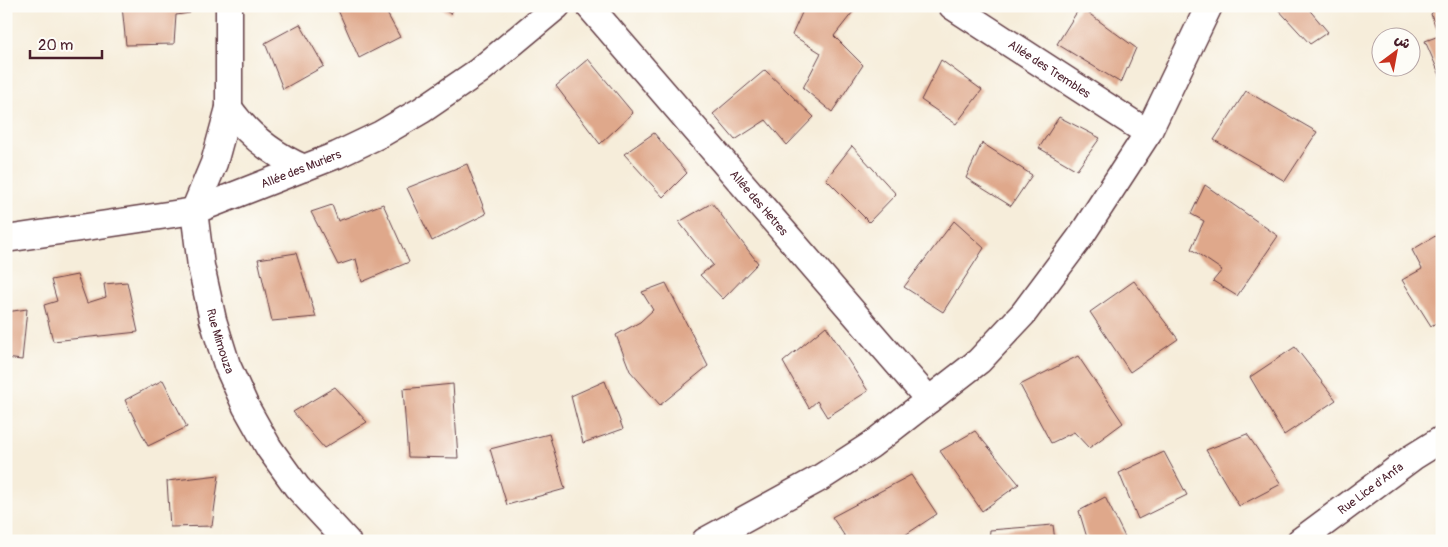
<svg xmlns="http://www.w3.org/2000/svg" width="1448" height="547" font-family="Pangolin,'Playpen Sans Arabic',sans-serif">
<rect width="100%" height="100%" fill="#fdfcf7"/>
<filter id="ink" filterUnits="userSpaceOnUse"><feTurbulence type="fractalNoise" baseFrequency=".02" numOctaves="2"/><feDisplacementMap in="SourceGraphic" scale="10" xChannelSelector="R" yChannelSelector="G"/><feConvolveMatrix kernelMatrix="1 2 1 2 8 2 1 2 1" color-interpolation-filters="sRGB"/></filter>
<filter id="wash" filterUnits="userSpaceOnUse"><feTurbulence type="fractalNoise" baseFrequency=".0096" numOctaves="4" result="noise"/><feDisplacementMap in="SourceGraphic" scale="20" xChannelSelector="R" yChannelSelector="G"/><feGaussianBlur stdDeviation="1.12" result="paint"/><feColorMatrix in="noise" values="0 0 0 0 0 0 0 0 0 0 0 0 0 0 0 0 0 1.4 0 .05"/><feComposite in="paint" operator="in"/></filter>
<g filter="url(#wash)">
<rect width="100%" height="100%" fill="#f6edda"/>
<g id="blocks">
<g fill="#dfa88b">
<polygon points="122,6 190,6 190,13 176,15 174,44 126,45"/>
<polygon points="349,6 383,6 400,37 359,58 338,10"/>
<polygon points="436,6 454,6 451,14"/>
<polygon points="805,6 856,8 834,36 863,65 832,112 803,88 821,53 792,35"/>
<polygon points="1275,6 1306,6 1328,32 1310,44"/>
<polygon points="1438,6 1442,6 1442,80 1425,41 1439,36 1431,14"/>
<polygon points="1080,7 1136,48 1121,83 1057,44"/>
<polygon points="300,24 324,66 283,89 265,43"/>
<polygon points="588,59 633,113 600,144 556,86"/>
<polygon points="941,60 982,90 956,124 921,100"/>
<polygon points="765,70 814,117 787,145 766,120 735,140 713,114"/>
<polygon points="1246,91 1317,132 1285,181 1214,140"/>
<polygon points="1059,117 1100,138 1077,170 1039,148"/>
<polygon points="654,133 687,173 663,197 624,154"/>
<polygon points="982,143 1032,175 1011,206 966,178"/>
<polygon points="852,146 896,194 869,222 826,179"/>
<polygon points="467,164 486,214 432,241 407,188"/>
<polygon points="1205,185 1278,236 1237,296 1213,281 1222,270 1191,249 1204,221 1191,214"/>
<polygon points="712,203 758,263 723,299 700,275 713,265 679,222"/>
<polygon points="383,204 409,262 362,282 356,259 338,265 311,212 332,205 338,221"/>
<polygon points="954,221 984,248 943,312 904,287"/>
<polygon points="1442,232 1442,319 1431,326 1402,280 1422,269 1412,250"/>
<polygon points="296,253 316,317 272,321 258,259"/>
<polygon points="77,275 87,303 106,297 104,284 127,282 138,332 53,341 44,305 57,301 51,280"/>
<polygon points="1134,281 1178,339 1130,372 1090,312"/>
<polygon points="666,283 708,366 660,405 630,371 616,335 640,322 653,310 642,292"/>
<polygon points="27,309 22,360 6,358 6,312"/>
<polygon points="826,326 868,391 827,417 817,401 809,408 783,362"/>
<polygon points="1295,347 1336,400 1284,435 1250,377"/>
<polygon points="1078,356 1123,423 1089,448 1074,432 1051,443 1020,385"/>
<polygon points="163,380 187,427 148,446 125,400"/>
<polygon points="605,381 623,429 583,443 571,396"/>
<polygon points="453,384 458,458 408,457 403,389"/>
<polygon points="335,387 367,422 324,448 293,412"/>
<polygon points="975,431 1019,484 982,511 940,451"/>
<polygon points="549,434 565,489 507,505 490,449"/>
<polygon points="1247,434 1281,484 1239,506 1206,450"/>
<polygon points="1164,452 1187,495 1138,519 1119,473"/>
<polygon points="219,475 212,526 170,527 167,481"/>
<polygon points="911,475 937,514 896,541 848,541 832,517"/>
<polygon points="1105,497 1127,541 1088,541 1079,511"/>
<polygon points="1053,525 1055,541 989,541 990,530"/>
</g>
</g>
</g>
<g filter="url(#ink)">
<use href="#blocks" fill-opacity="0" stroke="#643e45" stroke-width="1"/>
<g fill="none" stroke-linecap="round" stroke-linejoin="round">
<defs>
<g id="minor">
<path id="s1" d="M 229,6 L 229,108 L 214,163 L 194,211 L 201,266 L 213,320 L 227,365 L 246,407 L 269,448 L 297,487 L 347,541"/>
<path id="s2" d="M 589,6 L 929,400"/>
<path id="s3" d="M 952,6 L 1148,133"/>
<path d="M 229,108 C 248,135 274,155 304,168"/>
<path id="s4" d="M 6,239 L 194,211 L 337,155 L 381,134 L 422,110 L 479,71 L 557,6"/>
<polyline points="705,541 820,478 871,445 979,361 1023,314 1079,239 1148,133 1209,6"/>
<path id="s5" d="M 1300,541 L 1413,457 L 1442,439"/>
</g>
</defs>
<use href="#minor" stroke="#643e45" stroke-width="29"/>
<use href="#minor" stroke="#fff" stroke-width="26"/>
</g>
</g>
<g text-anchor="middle" stroke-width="4" stroke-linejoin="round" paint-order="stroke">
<g font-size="12" fill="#4a1f2b" stroke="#fdfcf7">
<text dy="4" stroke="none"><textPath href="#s3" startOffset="116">Allée des Trembles</textPath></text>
<text dy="4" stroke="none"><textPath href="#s4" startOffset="305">Allée des Muriers</textPath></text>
<text dy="4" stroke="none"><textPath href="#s2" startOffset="260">Allêe des Hetres</textPath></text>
<text dy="4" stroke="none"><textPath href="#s1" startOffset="344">Rue Mimouza</textPath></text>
<text dy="4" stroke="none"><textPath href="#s5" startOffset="88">Rue Lice d'Anfa</textPath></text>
</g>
</g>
<rect width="1448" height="547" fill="none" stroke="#fdfcf7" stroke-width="25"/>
<g transform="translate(1396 52) rotate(32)"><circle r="24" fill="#fdfcf7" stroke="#b5a4a5"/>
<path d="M0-4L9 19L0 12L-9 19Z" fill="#c8321e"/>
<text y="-8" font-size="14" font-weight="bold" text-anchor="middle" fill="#4a1f2b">ش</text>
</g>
<path d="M30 50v8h72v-8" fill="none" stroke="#4a1f2b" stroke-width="2.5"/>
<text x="38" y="50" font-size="15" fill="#4a1f2b" stroke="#fdfcf7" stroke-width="4" paint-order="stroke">20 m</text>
</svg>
